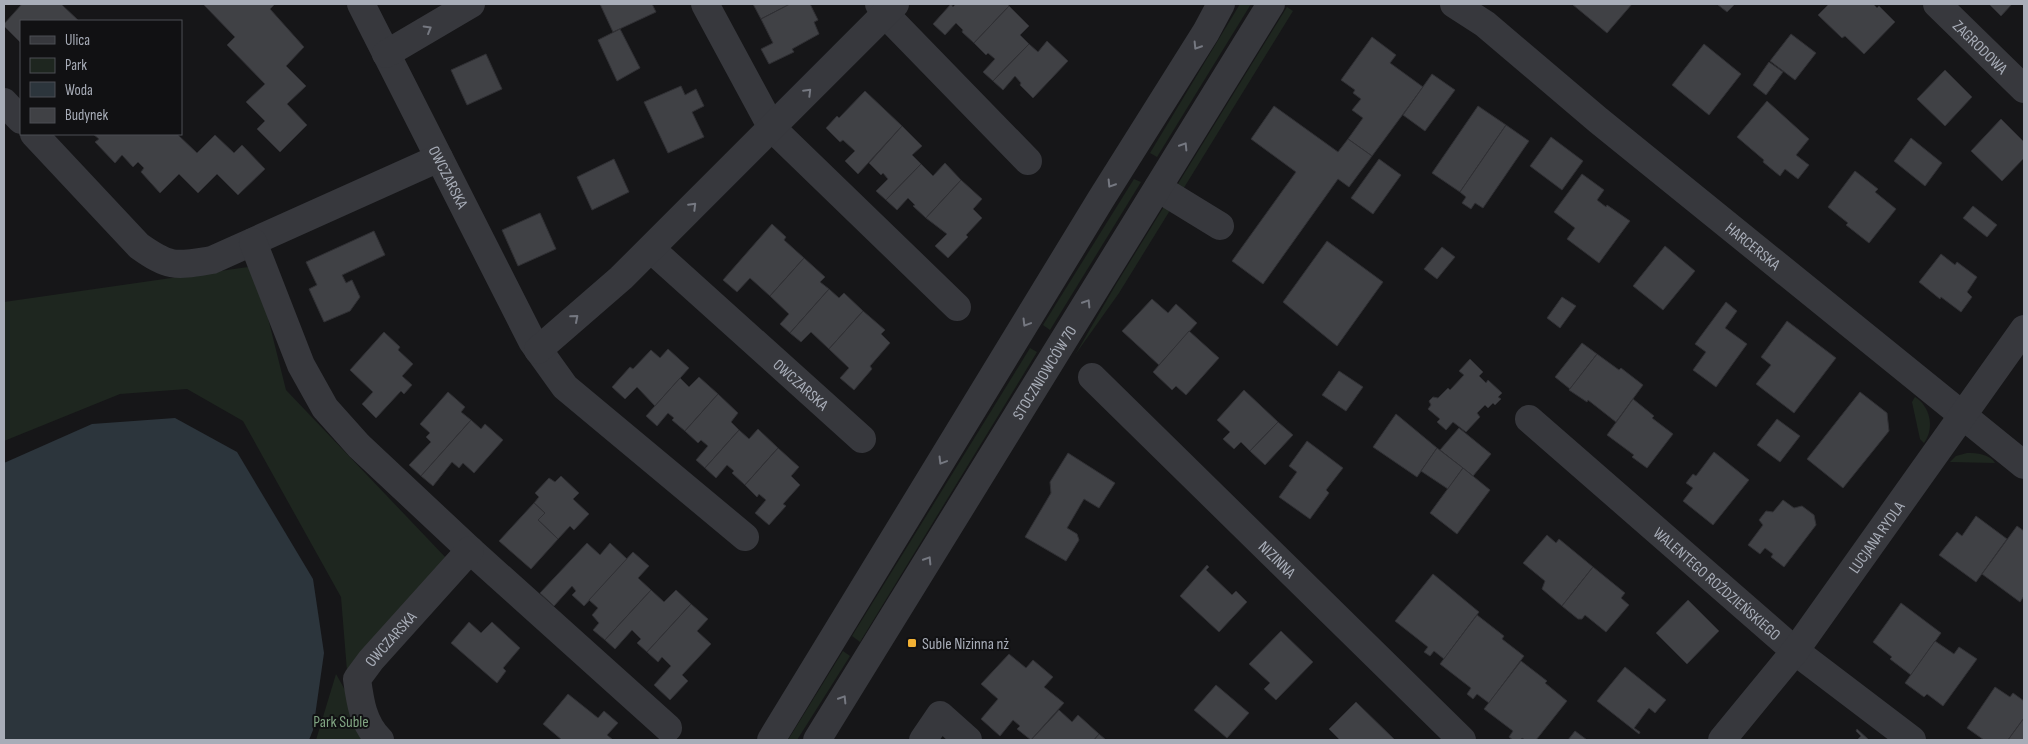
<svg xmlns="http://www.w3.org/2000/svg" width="2028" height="744" font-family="'Sofia Sans Condensed',sans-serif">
<rect width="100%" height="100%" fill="#161618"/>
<g fill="#1e261f">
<polygon points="1240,4 1251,4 1157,157 1150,153"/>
<polygon points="1287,7 1293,11 1119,293 1075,355 1115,286"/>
<polygon points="1134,179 1141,182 1050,330 1043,325"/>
<polygon points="255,266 286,390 447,559 347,671 341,597 243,421 187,389 120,394 4,441 4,302"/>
<polygon points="1030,348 1037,352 860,642 852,636"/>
<path d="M 1915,397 C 1930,406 1935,428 1924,443 L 1920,439 L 1912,402 Z"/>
<path d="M 1967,453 C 1977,453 1990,454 1995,463 L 1950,462 L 1956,456 Z"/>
<polygon points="843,651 850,656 797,740 788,740"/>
<polygon points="336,674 373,740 316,740"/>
</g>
<polygon fill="#2c353c" points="175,418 237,452 313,579 324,653 313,730 309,740 4,740 4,463 92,424"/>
<g fill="#404145" stroke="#303034">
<polygon points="22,4 61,4 79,21 21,21 21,43 4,26 4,24"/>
<polygon points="203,4 275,4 270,9 304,47 286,66 306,86 287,104 307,125 280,152 257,129 265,121 246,102 265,84 227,45 235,37"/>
<polygon points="600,4 652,4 656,12 613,32"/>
<polygon points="753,4 790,4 761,19"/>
<polygon points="790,4 810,4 818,20 814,22 819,34 792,49 794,52 769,64 761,49 773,43 761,19"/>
<polygon points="951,4 953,7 956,4 1007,4 1009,6 974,43 962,32 963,30 956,23 945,35 933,24"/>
<polygon points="1572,4 1632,4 1607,33"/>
<polygon points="1717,4 1735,4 1727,12"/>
<polygon points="1829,4 1873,4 1877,8 1879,6 1895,22 1864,54 1845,36 1842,38 1818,15"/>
<polygon points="1989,4 2012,4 2001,16"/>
<polygon points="1009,6 1029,26 1020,35 1029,44 993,81 983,72 995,59 988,53 986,55 974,43"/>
<polygon points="620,29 640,68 617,81 598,40"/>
<polygon points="1791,34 1816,53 1795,80 1770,61"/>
<polygon points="1372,37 1396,55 1390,63 1423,87 1372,156 1348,139 1363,118 1352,110 1361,99 1353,93 1355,90 1341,80"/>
<polygon points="1047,41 1068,61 1033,98 1020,85 1021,83 1015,76 1003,90 993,81 1029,44 1038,52"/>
<polygon points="1704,44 1741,74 1709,115 1672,85"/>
<polygon points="486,54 502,89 467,105 451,70"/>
<polygon points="1769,62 1783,72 1766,95 1753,85"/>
<polygon points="1945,70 1972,97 1945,126 1917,99"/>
<polygon points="1432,74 1455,90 1425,131 1403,115"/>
<polygon points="681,86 685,95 696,89 704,106 692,112 704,137 668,153 644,102"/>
<polygon points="865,91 902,126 858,174 845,161 855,151 843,140 840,142 826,128 837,116 839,118"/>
<polygon points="1767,101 1809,139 1796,155 1809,165 1798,179 1785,169 1780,176 1763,162 1764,160 1737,137"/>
<polygon points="1274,106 1338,152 1348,139 1372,156 1349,187 1338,179 1263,284 1232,261 1296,172 1251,139"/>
<polygon points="1478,106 1506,125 1460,192 1432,173"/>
<polygon points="2001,119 2024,142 2024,158 2002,181 1971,151"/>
<polygon points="1506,125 1529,141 1483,208 1475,203 1471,209 1462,203 1466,197 1460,192"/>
<polygon points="902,126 922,146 912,155 921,164 886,200 876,191 888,179 883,173 881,175 869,163"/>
<polygon points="93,134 177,134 197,153 215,135 234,153 242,145 265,169 238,195 217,174 198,193 179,174 160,193 141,172 144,168 138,162 133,167 122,155 115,163 95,142 99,139"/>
<polygon points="1551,137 1583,161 1562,190 1530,166"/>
<polygon points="1911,138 1942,163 1925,186 1894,161"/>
<polygon points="614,159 629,192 592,210 577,177"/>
<polygon points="1379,159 1401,175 1373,214 1351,198"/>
<polygon points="945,163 961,180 926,218 913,206 915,205 908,198 897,210 886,200 921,164 933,176"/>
<polygon points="1855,171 1878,189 1875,192 1896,209 1869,243 1846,225 1848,223 1828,207"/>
<polygon points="1582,174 1604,190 1597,200 1606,207 1607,205 1630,221 1599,263 1567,239 1575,228 1554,212"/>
<polygon points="961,180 982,199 973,209 982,218 966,235 968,237 948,258 935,246 947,234 926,218"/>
<polygon points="1973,206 1997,225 1987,237 1963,218"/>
<polygon points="540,213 556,249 518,266 502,230"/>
<polygon points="772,224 786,237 784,240 804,258 770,296 750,278 737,292 723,280"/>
<polygon points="374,231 385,255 342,275 346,283 352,280 360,297 350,311 324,322 309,289 317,285 306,262"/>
<polygon points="1327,241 1383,282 1337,346 1283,302"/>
<polygon points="1665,246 1695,271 1663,310 1633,286"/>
<polygon points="1442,247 1455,257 1437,279 1424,269"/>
<polygon points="1941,254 1955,265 1957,262 1977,277 1967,292 1972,297 1961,312 1941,297 1940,299 1919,282"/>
<polygon points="804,258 825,277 820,282 829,289 790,333 780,324 789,314 770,296"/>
<polygon points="829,289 839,298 844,293 863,311 829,349 811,332 801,342 790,333"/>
<polygon points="1562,297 1576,306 1560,328 1547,318"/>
<polygon points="1152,299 1168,313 1176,304 1197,323 1159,365 1122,331"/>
<polygon points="1726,302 1737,311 1725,328 1747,344 1716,387 1693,370 1706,352 1695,344"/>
<polygon points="863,311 885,330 881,334 890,343 870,366 872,369 854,390 840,378 849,368 829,349"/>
<polygon points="1787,321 1836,358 1794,413 1756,384 1771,365 1761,357"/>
<polygon points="1189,331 1219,358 1186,395 1176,386 1172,390 1153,372"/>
<polygon points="384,332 400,347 398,350 413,364 402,376 412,385 404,394 401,391 376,418 362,404 373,392 350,370"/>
<polygon points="1582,343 1597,354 1570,389 1555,377"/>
<polygon points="668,349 689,368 655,406 637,387 625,399 612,387 630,367 633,369 651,350 660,358"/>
<polygon points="1597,354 1619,370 1621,368 1643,385 1616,422 1588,400 1587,402 1569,390"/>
<polygon points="1470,359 1483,372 1479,376 1486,383 1488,380 1502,393 1498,397 1501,399 1495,405 1493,403 1488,408 1485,405 1477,413 1480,417 1466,432 1453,422 1446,430 1437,422 1440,419 1428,409 1431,405 1429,401 1433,397 1438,398 1448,388 1450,390 1464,375 1459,371"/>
<polygon points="1339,371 1363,387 1346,411 1322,395"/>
<polygon points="699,377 718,394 685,431 672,420 674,418 668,413 657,426 646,416 680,378 689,387"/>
<polygon points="1244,390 1278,422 1250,451 1241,442 1234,449 1223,439 1230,432 1217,420"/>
<polygon points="448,392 465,407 461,412 471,420 421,476 409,465 431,442 426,437 430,433 420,424"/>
<polygon points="1860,392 1887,413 1889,431 1843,488 1807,459"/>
<polygon points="718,394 738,413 731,422 739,430 705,468 696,460 708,446 701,440 698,443 685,431"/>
<polygon points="1633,399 1654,416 1652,418 1673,434 1647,468 1632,457 1634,455 1607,435"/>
<polygon points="1396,414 1437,448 1417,477 1373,447"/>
<polygon points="1777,419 1800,436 1780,462 1757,445"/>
<polygon points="471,420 481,429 485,424 503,440 474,473 463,463 459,468 452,462 433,486 421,476"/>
<polygon points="1278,422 1293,435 1265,465 1250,451"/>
<polygon points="1459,428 1491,454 1473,476 1440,450"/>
<polygon points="758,429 778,448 745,485 732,473 734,471 727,465 716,478 705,468 739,430 749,439"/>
<polygon points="1307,441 1343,468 1326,490 1329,493 1310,519 1279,497 1297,472 1289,466"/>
<polygon points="778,448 799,467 791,476 800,485 783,504 786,506 769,525 755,513 766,500 759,494 757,497 745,485"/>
<polygon points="1437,448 1463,468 1448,489 1421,471"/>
<polygon points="1714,452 1749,480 1713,525 1683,501 1693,488 1686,483 1693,474 1696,476"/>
<polygon points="1068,453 1115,483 1099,508 1084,499 1067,528 1077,534 1079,540 1066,561 1025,537 1051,493 1050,482"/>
<polygon points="1463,468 1490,490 1457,534 1430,513"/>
<polygon points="561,476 579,493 573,499 589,514 574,530 570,526 558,539 538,520 545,513 534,503 539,497 535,493 549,478 555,482"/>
<polygon points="1783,500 1794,508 1802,506 1814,515 1816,525 1784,567 1771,557 1773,554 1765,548 1760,554 1748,545 1763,525 1759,520 1766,511 1773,512"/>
<polygon points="534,503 545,513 538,520 558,539 531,569 499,541"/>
<polygon points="1976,516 2007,539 1976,582 1939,555 1957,532 1962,536"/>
<polygon points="2017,526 2024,531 2024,596 2020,602 1982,574"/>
<polygon points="1547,535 1556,543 1559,539 1593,567 1562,606 1542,589 1545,581 1523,563"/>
<polygon points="587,543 600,555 610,543 627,559 584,606 572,595 576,591 572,586 554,606 540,593"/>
<polygon points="633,552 649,566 638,578 651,590 605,640 593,630 599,623 592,615 598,608 589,600"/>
<polygon points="1207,565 1209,567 1206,570 1232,595 1236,591 1247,602 1219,632 1180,596"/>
<polygon points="1593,567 1625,593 1621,598 1629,605 1606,632 1585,615 1582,619 1578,619 1562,606"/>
<polygon points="1433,574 1479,612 1444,659 1434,651 1430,656 1424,652 1428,647 1395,621"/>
<polygon points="651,590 664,602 676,590 691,604 647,652 637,643 641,639 632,630 615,649 605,640"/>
<polygon points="1688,600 1719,631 1687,664 1656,633"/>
<polygon points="1901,603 1941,633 1911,675 1890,659 1892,657 1873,642"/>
<polygon points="691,604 708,619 697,631 711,644 682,675 688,681 670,700 654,685 671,666 662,657 658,662 647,652"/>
<polygon points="1477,615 1504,636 1502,639 1524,656 1489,703 1477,694 1473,699 1467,694 1471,688 1440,664"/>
<polygon points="469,622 481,633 492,622 520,648 503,668 506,671 497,683 451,643"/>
<polygon points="1281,631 1313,662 1276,700 1264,689 1270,683 1249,664"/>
<polygon points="1935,641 1954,654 1959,647 1977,659 1943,706 1927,694 1924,697 1905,683"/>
<polygon points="1009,654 1026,668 1033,660 1053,677 1044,687 1064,703 1031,740 1017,729 1020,726 1013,720 1000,736 981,719 998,699 981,684"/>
<polygon points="1521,661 1547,681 1545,683 1567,701 1536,740 1525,740 1522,738 1520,740 1513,740 1509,737 1513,731 1484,709"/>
<polygon points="1625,667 1666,700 1655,713 1649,708 1634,728 1640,732 1639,734 1597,701"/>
<polygon points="1216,685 1249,713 1227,738 1194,710"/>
<polygon points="1995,687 2010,697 2013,693 2024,701 2024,718 2008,740 1984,740 1967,728"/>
<polygon points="568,694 598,718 604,711 618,723 607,735 613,740 562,740 543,724"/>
<polygon points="1356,702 1395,740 1340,740 1329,729"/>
<polygon points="1059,710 1072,722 1078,715 1099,734 1094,740 1031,740"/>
<polygon points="2024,718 2024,740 2008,740"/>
<polygon points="1857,729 1869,740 1857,740 1861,736 1856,731"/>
<polygon points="1575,731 1587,740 1568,740"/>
<polygon points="1099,734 1106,740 1094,740"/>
</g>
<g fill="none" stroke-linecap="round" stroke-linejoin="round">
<g stroke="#37383d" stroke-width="28">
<path id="s1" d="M 361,4 L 532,341 L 565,387 L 745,537"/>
<polyline points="705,4 772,128 957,307"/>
<polyline points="879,4 885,14 1028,161"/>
<path id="s2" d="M 1454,4 L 1485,24 L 1598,120 L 2024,465"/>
<path id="s3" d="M 1937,4 L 2024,89"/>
<polyline points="386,54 471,4"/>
<polyline points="4,102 21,120"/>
<path d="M 34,134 L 139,246 C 170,268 175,266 212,260 L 439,158"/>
<polyline points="1158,188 1220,226"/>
<polyline points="253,242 301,365 325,408 359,446 470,550 668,728"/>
<path id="s4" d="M 651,249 L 862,439"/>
<polyline points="538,350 621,278 895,4"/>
<path id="s5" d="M 1092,377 L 1462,740"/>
<path id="s6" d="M 1529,419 L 1795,651 L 1912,740"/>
<path id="s7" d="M 380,740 C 363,724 360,701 357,679 L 371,660 L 470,550"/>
<polyline points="771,740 1101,199 1206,32 1221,4"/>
<path id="s8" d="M 817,740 L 1271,4"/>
<polyline points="923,740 940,715 968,740"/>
<path id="s9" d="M 1722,740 L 1795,651 L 2024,329"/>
</g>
</g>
<defs><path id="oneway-chevron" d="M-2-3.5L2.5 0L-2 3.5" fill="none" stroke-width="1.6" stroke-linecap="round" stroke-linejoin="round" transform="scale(1.25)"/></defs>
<g stroke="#757881">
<use href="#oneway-chevron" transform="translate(428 29) rotate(-30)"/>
<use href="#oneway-chevron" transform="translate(1197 46) rotate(122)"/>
<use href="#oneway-chevron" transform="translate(808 92) rotate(-45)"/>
<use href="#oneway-chevron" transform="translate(1184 146) rotate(-58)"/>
<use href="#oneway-chevron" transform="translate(1111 184) rotate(122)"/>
<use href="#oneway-chevron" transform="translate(693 206) rotate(-45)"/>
<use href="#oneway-chevron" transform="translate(1087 303) rotate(-58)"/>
<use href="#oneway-chevron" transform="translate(575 318) rotate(-41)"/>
<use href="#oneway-chevron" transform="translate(1026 323) rotate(121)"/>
<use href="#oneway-chevron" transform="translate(942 461) rotate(121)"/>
<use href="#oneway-chevron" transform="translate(928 560) rotate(-58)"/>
<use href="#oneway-chevron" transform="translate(843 699) rotate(-58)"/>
</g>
<rect fill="#f2b134" stroke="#111113" stroke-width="2" x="907" y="638" width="10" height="10" rx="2.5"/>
<g text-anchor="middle" stroke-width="4" stroke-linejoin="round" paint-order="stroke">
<g font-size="16" fill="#a8adb8" stroke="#111113">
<text dy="6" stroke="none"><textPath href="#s3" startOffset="61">ZAGRODOWA</textPath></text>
<text dy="6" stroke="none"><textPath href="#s1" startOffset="194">OWCZARSKA</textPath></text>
<text dy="6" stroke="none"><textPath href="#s2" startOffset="385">HARCERSKA</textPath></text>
<text dy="6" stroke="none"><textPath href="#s8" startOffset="432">STOCZNIOWCÓW 70</textPath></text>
<text dy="6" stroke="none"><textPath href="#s4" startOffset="202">OWCZARSKA</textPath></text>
<text dy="6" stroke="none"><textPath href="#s9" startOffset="255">LUCJANA RYDLA</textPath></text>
<text dy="6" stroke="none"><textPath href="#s5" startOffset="260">NIZINNA</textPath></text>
<text dy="6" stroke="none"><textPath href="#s6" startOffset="250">WALENTEGO ROŹDZIEŃSKIEGO</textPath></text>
<text dy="6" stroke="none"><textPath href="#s7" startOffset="119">OWCZARSKA</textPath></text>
</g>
<g font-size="16" fill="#a8adb8" stroke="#111113" text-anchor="start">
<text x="922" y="649">Suble Nizinna nż</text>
</g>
<g font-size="16" fill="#7fa381" stroke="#111113">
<text x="341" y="727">Park Suble</text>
</g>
</g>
<rect width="2028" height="744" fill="none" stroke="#a8adb8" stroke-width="10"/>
<rect x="20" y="20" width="162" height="115" fill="#111113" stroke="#4d4f55"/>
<rect x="30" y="36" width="25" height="8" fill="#37383d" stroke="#4d4f55"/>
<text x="65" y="45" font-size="15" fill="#a8adb8">Ulica</text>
<rect x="30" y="58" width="25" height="15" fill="#1e261f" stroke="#4d4f55"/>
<text x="65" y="70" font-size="15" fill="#a8adb8">Park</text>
<rect x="30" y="82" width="25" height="15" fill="#2c353c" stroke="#4d4f55"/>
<text x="65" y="95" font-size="15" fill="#a8adb8">Woda</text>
<rect x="30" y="108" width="25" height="15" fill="#404145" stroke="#4d4f55"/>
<text x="65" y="120" font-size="15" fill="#a8adb8">Budynek</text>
</svg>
